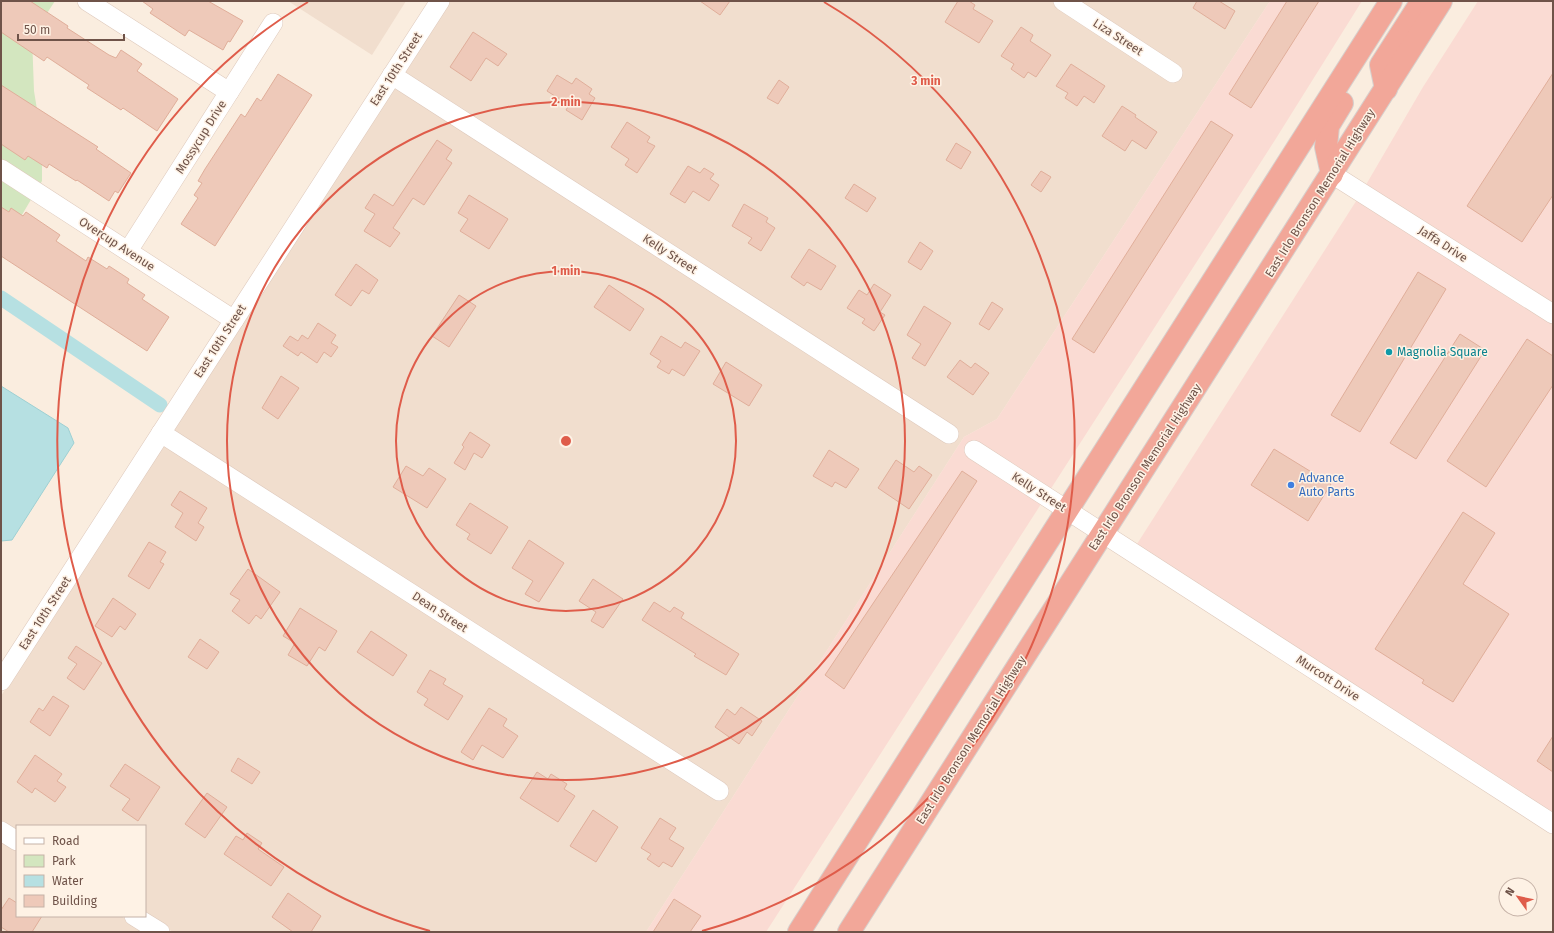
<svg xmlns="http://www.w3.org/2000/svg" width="1554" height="933" font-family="'Fira Sans',sans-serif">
<rect width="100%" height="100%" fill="#faeddf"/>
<g fill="#f1dece">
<polygon points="288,1 406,1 372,55"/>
<polygon points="450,1 1270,1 997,419 964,437 646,932 173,932 145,914 145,826 17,826 17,833 1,823 1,696"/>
<polygon points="1,840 17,850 17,916 121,916 146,932 1,932"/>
</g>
<g fill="#fadbd3">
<polygon points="1270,1 1362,1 1275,140 766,932 646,932 964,437 997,419"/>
<polygon points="1478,1 1553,1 1553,820 1128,558 1360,195 1423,87"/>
</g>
<polygon fill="#d3e6bf" points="1,1 55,1 32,36 34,91 42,140 42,181 13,230 1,237"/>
<polygon fill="#b6e0e2" stroke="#9dd0d3" points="1,386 68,428 74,443 12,540 1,541"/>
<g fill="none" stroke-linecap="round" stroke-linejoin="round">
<polyline stroke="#b6e0e2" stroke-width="15" points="1,298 160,405"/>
</g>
<g fill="#eec9b9" stroke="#e0ae9a">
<polygon points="1,1 30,1 68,26 67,28 109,55 116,58 121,50 142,64 137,71 178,99 157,131 123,108 121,110 87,88 89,85 47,57 44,61 1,32"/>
<polygon points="142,1 208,1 243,21 230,42 228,41 223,50 189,30 185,36 150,13 153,9"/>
<polygon points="700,1 730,1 720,15"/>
<polygon points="958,1 969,1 975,5 973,9 993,21 979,43 945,22"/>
<polygon points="1197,1 1219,1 1235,11 1225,29 1193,8"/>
<polygon points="1287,1 1319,1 1251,108 1229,94"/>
<polygon points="1021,27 1033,35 1030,41 1051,55 1036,77 1028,72 1024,78 1011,69 1014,64 1001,56"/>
<polygon points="473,32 507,54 498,66 486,58 471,81 450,67"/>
<polygon points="1071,64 1105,86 1094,103 1084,96 1077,106 1065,98 1068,93 1056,86"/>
<polygon points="1553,73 1553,195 1522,242 1467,206"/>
<polygon points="278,74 312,95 215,246 181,224 198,198 194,195 202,183 198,181 205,169 241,114 245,117 257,98 261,101"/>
<polygon points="557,75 572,84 576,78 592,89 589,94 595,98 582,120 566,110 569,105 547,91"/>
<polygon points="779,80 789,87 778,104 767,98"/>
<polygon points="1,85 98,147 96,149 131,173 118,193 115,191 109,201 77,180 76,181 49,164 47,168 28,156 25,160 1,144"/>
<polygon points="1122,106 1136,115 1135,117 1157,132 1146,149 1132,140 1125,151 1102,136"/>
<polygon points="1211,121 1233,135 1094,353 1072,339"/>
<polygon points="627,122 650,137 647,142 655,146 637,173 625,165 629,159 611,147"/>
<polygon points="437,140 452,150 446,159 452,163 424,205 413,198 393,228 400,233 390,247 364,231 375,214 365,208 374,194 393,206"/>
<polygon points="956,143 971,152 961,169 946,160"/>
<polygon points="688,166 700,173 704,168 714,174 710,179 719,185 709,201 693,191 685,203 670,194"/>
<polygon points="1041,171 1051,177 1041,192 1031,185"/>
<polygon points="854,184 876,198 867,212 845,198"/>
<polygon points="469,195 508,219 489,249 460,231 468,219 458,213"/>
<polygon points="744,204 768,218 766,222 775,228 761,251 748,243 752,238 732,226"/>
<polygon points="1,207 9,212 11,208 23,216 26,212 60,235 56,241 86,261 88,257 107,269 109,266 129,279 127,283 145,295 142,299 169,317 147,351 1,256"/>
<polygon points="920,242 933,251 921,270 908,262"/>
<polygon points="809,249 836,266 821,290 807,282 804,286 791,277"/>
<polygon points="356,264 378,280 369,294 362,290 351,306 335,295"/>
<polygon points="1418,272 1446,289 1360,432 1331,415"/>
<polygon points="874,284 891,295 880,312 885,315 874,331 862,323 865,319 847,308 859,290 867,295"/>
<polygon points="609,285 644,309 630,331 594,307"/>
<polygon points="459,295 476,306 449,347 432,336"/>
<polygon points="992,302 1003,309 989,330 979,324"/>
<polygon points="924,306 951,323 925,366 912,358 921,344 907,335"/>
<polygon points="318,323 336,335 331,343 338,347 331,357 324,352 317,363 301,352 298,356 283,346 290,336 298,341 302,335 308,339"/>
<polygon points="1460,334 1485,350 1416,459 1390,443"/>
<polygon points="661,336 681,348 685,342 700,351 684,376 672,369 669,374 657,367 661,361 650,354"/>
<polygon points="1527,339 1553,356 1553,385 1486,487 1447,461"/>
<polygon points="960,360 971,368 975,363 989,373 973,395 947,377"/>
<polygon points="726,362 762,385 749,406 713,384"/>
<polygon points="281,376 299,388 278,419 262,408"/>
<polygon points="470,432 490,445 482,458 474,453 465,470 454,463 464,447 462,445"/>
<polygon points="1274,449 1331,484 1308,521 1251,485"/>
<polygon points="829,450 859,469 846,488 835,482 832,487 813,476"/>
<polygon points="896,460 914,472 919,466 932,475 909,509 878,488"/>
<polygon points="406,466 423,476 429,468 446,479 427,508 393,487"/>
<polygon points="962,471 977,481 844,689 825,675"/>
<polygon points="180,491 207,508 198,523 204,527 196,541 175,527 183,513 171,505"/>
<polygon points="470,503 508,527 491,554 467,539 470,534 456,525"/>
<polygon points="1463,512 1495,533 1463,584 1509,614 1453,702 1422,683 1424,680 1375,649"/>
<polygon points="529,540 564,563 539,602 525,594 533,581 512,568"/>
<polygon points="149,542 166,552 160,562 164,564 149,589 128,576"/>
<polygon points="248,569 280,592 261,619 256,615 249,624 232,611 240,600 230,594"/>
<polygon points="593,579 623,599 603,628 591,621 596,612 579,601"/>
<polygon points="113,598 136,614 125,630 120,626 112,637 95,626"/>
<polygon points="654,602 670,612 674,607 684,613 681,618 739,654 726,675 694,656 696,654 642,620"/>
<polygon points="300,608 337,631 325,651 319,647 307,666 288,655 295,643 283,636"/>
<polygon points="371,631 407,655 393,676 357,652"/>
<polygon points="200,639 219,652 207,669 188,657"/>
<polygon points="76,646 102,663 84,690 67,678 77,664 68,658"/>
<polygon points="430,670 446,679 443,684 463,696 448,720 424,705 428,699 417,692"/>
<polygon points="53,696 69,706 50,736 30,722 39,708 43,711"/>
<polygon points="741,707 762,721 752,736 747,732 739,744 715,727 727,709 735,715"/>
<polygon points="489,708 507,719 503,726 518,736 503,758 482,745 473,760 461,752"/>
<polygon points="1553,736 1553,772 1537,761"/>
<polygon points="35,755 62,774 57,781 66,787 55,802 35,788 32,793 17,782"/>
<polygon points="238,758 260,772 252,784 231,771"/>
<polygon points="125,764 160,787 138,821 122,810 130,799 110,786"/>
<polygon points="537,772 548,779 551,774 567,784 564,789 575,796 558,822 520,798"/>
<polygon points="207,793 227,807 205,838 185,824"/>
<polygon points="593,810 618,827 596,862 570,846"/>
<polygon points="660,818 676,828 669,839 684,848 672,867 663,862 659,867 647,859 651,854 641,848"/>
<polygon points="247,833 262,843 258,849 284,867 271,886 224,854 236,836 243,840"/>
<polygon points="288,893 321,916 311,932 293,932 272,917"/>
<polygon points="9,898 17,903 17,916 42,916 32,932 9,932 1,927 1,910"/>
<polygon points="674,899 701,916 690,932 653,932"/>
</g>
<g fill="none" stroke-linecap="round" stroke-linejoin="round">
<defs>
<g id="minor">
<polyline points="87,1 229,92"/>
<polyline points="1063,1 1173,73"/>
<polyline points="392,75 949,434"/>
<polyline points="1,169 234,320"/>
<polyline points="1332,174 1553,314"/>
<polyline points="128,251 273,23"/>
<polyline points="161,433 719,791"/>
<polyline points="974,450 1553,824"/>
<polyline points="1,681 440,1"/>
<polyline points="1,831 17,841"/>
<polyline points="134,916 160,932"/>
</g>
<g id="highway">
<polyline points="1386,89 1381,65 1422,1"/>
<polyline points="1332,174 1326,147 1328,126 1342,103"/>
<polyline points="799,932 1391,1"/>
<polyline points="849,932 1441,1"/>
</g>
</defs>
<use href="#minor" stroke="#dec9bc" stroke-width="20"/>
<use href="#highway" stroke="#d7cfcc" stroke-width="24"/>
<use href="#minor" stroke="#fff" stroke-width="19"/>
<use href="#highway" stroke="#f2a799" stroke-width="22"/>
</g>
<g fill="none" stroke="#df5c4a" stroke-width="2">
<circle cx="566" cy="441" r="170"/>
<circle cx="566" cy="441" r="339"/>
<path d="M430 931A509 509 0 0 1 308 2M824 2A509 509 0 0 1 702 931"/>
</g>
<circle fill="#0f9aa8" stroke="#fef2e5" stroke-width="1.5" cx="1389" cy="352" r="4"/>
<circle fill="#3f7fe0" stroke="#fef2e5" stroke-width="1.5" cx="1291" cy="485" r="4"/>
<g text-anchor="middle" stroke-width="3" stroke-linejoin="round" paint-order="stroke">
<g font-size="12" fill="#6f5349" stroke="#fef2e5">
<text transform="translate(1118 37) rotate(33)" y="4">Liza Street</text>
<text transform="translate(396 69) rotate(-57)" y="4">East 10th Street</text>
<text transform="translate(201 137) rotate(-58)" y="4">Mossycup Drive</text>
<text transform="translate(1320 193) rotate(-58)" y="4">East Irlo Bronson Memorial Highway</text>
<text transform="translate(117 244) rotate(33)" y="4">Overcup Avenue</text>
<text transform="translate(1443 244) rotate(33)" y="4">Jaffa Drive</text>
<text transform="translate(670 254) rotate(33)" y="4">Kelly Street</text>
<text transform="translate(220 341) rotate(-57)" y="4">East 10th Street</text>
<text transform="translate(1145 467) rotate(-57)" y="4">East Irlo Bronson Memorial Highway</text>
<text transform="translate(1039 492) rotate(33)" y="4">Kelly Street</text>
<text transform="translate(440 612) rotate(33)" y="4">Dean Street</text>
<text transform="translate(45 613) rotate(-57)" y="4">East 10th Street</text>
<text transform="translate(1328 678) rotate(33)" y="4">Murcott Drive</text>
<text transform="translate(971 740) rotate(-58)" y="4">East Irlo Bronson Memorial Highway</text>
</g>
<g font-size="12" fill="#0d838f" stroke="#fef2e5" text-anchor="start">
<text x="1397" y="356">Magnolia Square</text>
</g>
<g font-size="12" fill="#366cbe" stroke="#fef2e5" text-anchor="start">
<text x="1299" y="482">Advance<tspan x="1299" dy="14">Auto Parts</tspan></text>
</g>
</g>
<circle cx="566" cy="441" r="6" fill="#df5c4a" stroke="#fef2e5" stroke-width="2"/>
<g font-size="12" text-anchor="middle" font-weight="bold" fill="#df5c4a" stroke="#fef2e5" stroke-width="3" stroke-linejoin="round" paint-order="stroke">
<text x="926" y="85">3 min</text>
<text x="566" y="106">2 min</text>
<text x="566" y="275">1 min</text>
</g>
<rect width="1554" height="933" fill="none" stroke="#6f5349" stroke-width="4"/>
<rect x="16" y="825" width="130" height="92" fill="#fef2e5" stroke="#c5b2a7"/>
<rect x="24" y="838" width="20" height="6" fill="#ffffff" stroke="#c5b2a7"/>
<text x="52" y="845" font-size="12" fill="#6f5349">Road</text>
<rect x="24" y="855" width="20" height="12" fill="#d3e6bf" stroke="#c5b2a7"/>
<text x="52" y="865" font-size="12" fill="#6f5349">Park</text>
<rect x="24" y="875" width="20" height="12" fill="#b6e0e2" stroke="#c5b2a7"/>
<text x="52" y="885" font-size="12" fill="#6f5349">Water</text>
<rect x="24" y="895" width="20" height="12" fill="#eec9b9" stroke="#c5b2a7"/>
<text x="52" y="905" font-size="12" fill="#6f5349">Building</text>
<g transform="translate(1518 897) rotate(303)"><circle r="19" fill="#fef2e5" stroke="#c5b2a7"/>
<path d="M0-3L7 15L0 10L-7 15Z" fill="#df5c4a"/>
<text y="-6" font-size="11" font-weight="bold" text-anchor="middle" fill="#6f5349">N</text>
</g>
<path d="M18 34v6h106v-6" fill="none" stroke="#6f5349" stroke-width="2"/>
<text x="24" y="34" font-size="12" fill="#6f5349" stroke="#fef2e5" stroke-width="3" paint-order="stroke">50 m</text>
</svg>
